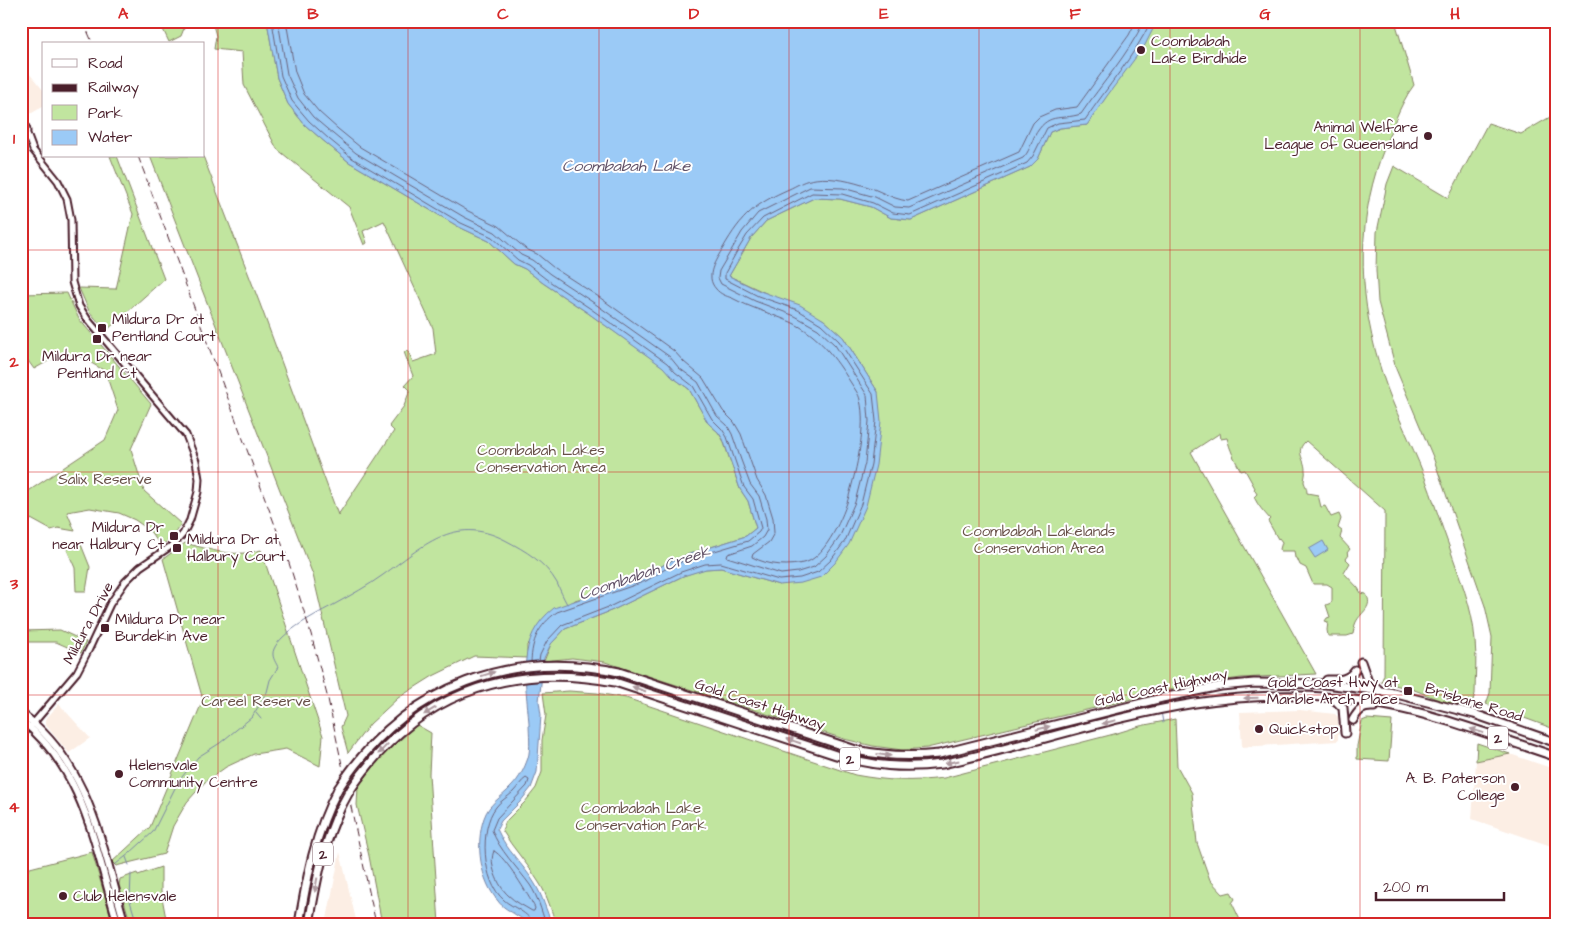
<svg xmlns="http://www.w3.org/2000/svg" width="1578" height="945" font-family="'Architects Daughter',sans-serif">
<rect width="100%" height="100%" fill="#fff"/>
<filter id="ink" filterUnits="userSpaceOnUse"><feTurbulence type="fractalNoise" baseFrequency=".02" numOctaves="2"/><feDisplacementMap in="SourceGraphic" scale="10" xChannelSelector="R" yChannelSelector="G"/><feConvolveMatrix kernelMatrix="1 2 1 2 8 2 1 2 1" color-interpolation-filters="sRGB"/></filter>
<g filter="url(#ink)">
<g fill="#fceee4">
<polygon points="28,72 44,91 44,106 32,113 21,115 21,79"/>
<polygon points="59,704 90,738 69,753 45,724 45,720"/>
<polygon points="1300,710 1335,714 1338,717 1338,741 1242,747 1240,712"/>
<polygon points="1510,754 1557,770 1557,848 1472,819 1476,761"/>
<polygon points="340,852 357,924 326,924"/>
</g>
<g fill="#c1e59f" stroke="#868265">
<polygon points="159,21 187,21 181,36 169,42"/>
<polygon points="212,21 267,21 277,78 288,104 305,125 326,143 349,162 459,227 489,241 514,264 525,269 543,283 588,313 664,367 671,376 689,389 708,423 718,432 723,440 740,489 748,501 756,528 746,536 686,555 665,564 644,577 599,593 575,600 527,645 527,658 474,656 433,676 398,698 370,724 348,753 341,727 346,716 313,575 150,156 203,156 260,304 338,515 394,431 389,426 404,406 410,390 405,385 413,376 404,352 408,351 413,362 436,354 433,328 384,221 363,231 367,243 364,245 349,207 277,149 244,85 242,52 214,49 216,36"/>
<path d="M 1157,21 L 1395,21 L 1414,85 C 1400,103 1389,136 1381,157 C 1355,229 1359,304 1383,376 C 1394,410 1411,442 1424,475 C 1433,498 1440,522 1449,546 C 1459,576 1473,608 1475,641 C 1477,658 1475,676 1475,694 L 1473,700 L 1459,708 L 1412,689 L 1381,682 L 1384,675 L 1385,511 L 1306,441 C 1294,452 1305,458 1305,470 C 1306,474 1304,478 1304,482 C 1305,485 1307,488 1307,493 L 1318,495 L 1321,507 L 1325,506 L 1331,517 L 1339,514 L 1341,519 L 1338,528 L 1342,531 L 1340,538 L 1350,549 L 1347,553 L 1349,555 L 1346,559 L 1350,563 L 1344,573 L 1358,588 L 1361,593 L 1366,594 C 1374,607 1361,612 1356,622 C 1354,626 1354,630 1353,634 L 1347,636 L 1328,636 L 1327,630 L 1328,622 L 1325,621 L 1327,618 L 1330,617 L 1326,605 L 1331,603 L 1332,601 L 1332,587 L 1327,584 L 1313,584 L 1306,568 L 1300,565 L 1297,558 L 1295,558 L 1294,551 L 1281,551 L 1280,549 L 1282,542 L 1279,538 L 1278,539 L 1268,521 L 1270,519 C 1264,512 1258,506 1254,497 L 1257,494 L 1254,489 L 1255,488 L 1245,470 L 1241,471 C 1235,461 1230,450 1227,438 L 1221,439 L 1220,433 L 1191,452 L 1316,674 L 1241,678 L 1191,685 L 927,748 L 902,750 L 873,746 L 844,739 L 605,662 L 572,658 L 544,661 L 551,644 L 565,629 L 613,610 L 683,576 L 703,569 L 721,568 L 779,585 L 878,392 L 843,337 L 824,320 L 729,276 L 751,238 L 766,221 L 814,198 L 840,199 L 871,207 L 891,218 L 911,220 L 1030,167 L 1038,159 L 1050,132 L 1060,128 L 1087,125 Z"/>
<polygon points="1557,113 1557,730 1486,704 1490,693 1492,637 1485,606 1433,457 1396,369 1378,302 1376,270 1377,232 1387,184 1394,166 1448,198 1488,123 1521,134"/>
<polygon points="110,156 117,156 164,279 106,331 89,311 79,288 116,289 133,214"/>
<polygon points="67,293 79,319 151,404 131,449 144,491 181,524 171,538 161,546 149,530 135,520 119,513 90,508 67,512 75,531 58,528 51,530 31,519 21,535 21,496 105,440 118,410 105,371 74,353 50,360 34,369 21,351 21,294"/>
<polygon points="75,542 80,542 90,567 86,591 76,591 75,568 65,545"/>
<path d="M 185,543 C 213,550 231,558 261,550 L 323,736 L 320,766 L 286,749 L 254,754 L 226,767 L 205,782 L 187,802 L 173,826 L 164,854 L 116,866 L 112,862 L 150,827 L 203,700 L 163,559 Z"/>
<polygon points="60,630 86,642 81,653 56,642 23,642 25,637 22,631"/>
<path d="M 569,691 L 597,693 L 626,698 L 855,775 C 888,781 911,782 944,778 L 1114,734 L 1140,726 L 1175,719 L 1177,766 L 1192,793 L 1197,843 L 1210,880 L 1223,894 L 1231,892 L 1235,899 L 1232,903 L 1242,924 L 556,924 C 551,910 548,897 540,884 C 529,865 513,849 502,830 L 506,821 L 525,802 L 536,788 L 542,772 L 542,740 L 546,715 L 543,693 Z"/>
<polygon points="1367,719 1392,721 1389,761 1357,759 1357,746 1362,721"/>
<polygon points="417,725 431,733 429,774 439,924 382,924 369,856 357,805 358,787 382,756"/>
<polygon points="1477,743 1510,754 1476,761"/>
<polygon points="92,852 112,921 107,924 21,924 21,868 28,871 30,868"/>
<polygon points="161,867 161,892 167,924 131,924 119,885 120,879 137,873 138,875"/>
</g>
<g fill="#9bcaf6" stroke="#7b86a5">
<path d="M 267,21 L 1157,21 L 1145,45 L 1107,96 L 1087,125 L 1060,128 L 1050,132 L 1038,159 L 1030,167 L 911,220 L 891,218 L 871,207 L 840,199 L 814,198 L 766,221 L 751,238 L 729,276 L 760,291 L 800,305 L 824,320 L 843,337 L 878,392 L 881,421 L 876,465 L 866,506 L 849,544 L 835,563 L 821,577 L 801,583 L 779,585 L 721,568 L 706,569 L 683,576 L 613,610 L 565,629 L 551,644 L 544,658 L 539,701 L 541,715 L 537,772 L 531,788 L 520,802 L 501,821 L 497,829 C 506,850 524,865 535,884 C 543,897 546,910 552,924 C 545,924 535,926 529,923 C 525,922 520,917 516,915 C 510,911 502,907 498,901 C 480,880 475,844 484,818 C 489,803 501,798 511,787 C 520,778 524,769 528,758 C 531,748 529,734 529,724 C 526,680 515,638 554,608 L 644,577 L 665,564 L 686,555 L 746,536 L 756,528 L 748,501 L 740,489 L 723,439 L 718,432 L 708,423 L 689,389 L 671,376 L 663,367 L 588,313 L 543,283 L 525,269 L 514,264 L 489,241 L 459,227 L 349,162 L 326,143 L 305,125 L 288,104 L 277,78 Z"/>
<polygon points="1323,541 1328,550 1315,558 1309,549"/>
</g>
<g fill="none" stroke-linecap="round" stroke-linejoin="round">
<g stroke="#6a637c" stroke-width="1">
<path d="M 272,21 L 281,76 L 292,101 L 309,121 L 329,139 L 352,158 L 461,223 L 492,237 L 518,260 L 528,265 L 546,279 L 591,309 L 667,363 L 675,372 L 693,386 L 712,419 L 722,429 L 727,437 L 744,487 L 753,499 L 761,528 L 759,532 L 748,541 L 688,559 L 667,568 L 646,581 L 557,612 C 538,626 532,640 531,662"/>
<path d="M 278,21 L 287,74 L 298,98 L 313,117 L 333,134 L 356,153 L 464,217 L 495,232 L 521,255 L 532,260 L 550,274 L 594,303 L 670,357 L 679,368 L 698,382 L 717,416 L 727,425 L 732,434 L 741,460 L 750,484 L 759,496 L 766,519 L 767,530 L 763,537 L 752,546 L 728,554 L 727,557 L 781,574 L 798,572 L 814,567 L 826,556 L 839,538 L 855,502 L 865,463 L 869,421 L 867,395 L 835,345 L 818,329 L 795,316 L 755,301 L 721,284 L 718,278 L 719,271 L 742,232 L 758,213 L 810,187 L 843,188 L 875,197 L 895,207 L 909,208 L 1023,158 C 1029,152 1031,144 1034,137 C 1048,111 1059,121 1081,114 C 1102,83 1128,55 1144,21"/>
<path d="M 286,21 L 295,72 L 304,94 L 319,112 L 338,129 L 360,147 L 468,211 L 499,226 L 526,249 L 537,254 L 554,268 L 599,297 L 674,351 L 684,362 L 703,378 L 723,411 L 734,422 L 741,434 L 757,480 L 766,495 L 773,518 L 774,533 L 769,542 L 753,554 L 752,557 C 769,566 789,567 807,562 C 826,555 844,515 849,496 C 856,470 867,427 860,400 C 859,394 854,388 851,383 C 835,358 819,335 791,322 C 772,314 751,308 732,298 C 726,296 720,294 716,289 C 704,276 716,260 723,248 C 742,215 755,204 789,189 C 796,186 803,181 810,180 C 826,176 846,180 862,185 C 878,189 891,199 908,201 L 1019,152 L 1033,123 L 1039,117 L 1055,110 L 1077,107 L 1129,35 L 1136,21"/>
<path d="M 539,661 L 540,655 L 547,641 L 562,625 L 611,606 L 681,572 L 705,564 L 721,563 L 779,580 L 800,578 L 818,572 L 831,560 L 845,541 L 861,504 L 871,464 L 876,421 L 873,394 L 839,341 L 821,324 L 798,310 L 758,296 L 725,279 L 725,273 L 736,253 L 747,235 L 763,218 L 812,193 L 842,194 L 873,203 L 893,213 L 910,215 L 1027,163 L 1033,156 L 1047,128 L 1058,123 L 1085,120 C 1107,87 1134,57 1151,21"/>
<path d="M 494,851 C 506,857 528,895 535,908 L 534,911 L 532,911 C 524,906 515,902 508,895 C 498,886 488,863 494,851 Z"/>
<path d="M 532,924 C 531,913 511,907 504,900 C 482,882 479,828 496,807 C 500,801 508,797 513,792 C 518,787 521,781 526,778 L 529,780 L 527,786 L 497,818 L 492,830 C 499,850 517,867 530,885 C 538,897 541,910 546,924"/>
</g>
<g stroke="#7b86a5" stroke-width="1">
<polyline points="1155,687 1157,695"/>
<polyline points="1161,711 1163,723"/>
<polyline points="256,713 261,719"/>
<polyline points="126,857 129,865"/>
<path d="M 116,864 L 130,853 L 153,832 L 178,782 L 198,757 L 220,743 L 252,717 L 267,692 L 270,680 L 278,667 C 275,661 271,656 274,649 C 281,632 318,613 335,604 C 351,595 368,586 383,575 C 422,547 454,514 505,540 C 526,551 545,562 557,583 C 560,590 563,597 567,604"/>
<polyline points="131,874 130,901 137,924"/>
</g>
<defs>
<g id="tertiary">
<path d="M 21,122 C 29,127 29,135 21,140"/>
<polyline points="27,134 33,150 58,181 67,199 71,220 72,282 79,306 88,320 186,435 196,461 199,479 198,492 190,520 183,534 174,544 140,567 125,582 110,604 89,649 77,672 31,726"/>
</g>
<g id="secondary">
<path d="M 21,713 C 90,763 102,847 125,924"/>
<path d="M 21,720 C 86,771 95,850 118,924"/>
</g>
<g id="trunk">
<polyline points="1361,662 1368,682 1377,688"/>
<path d="M 1327,680 C 1338,680 1348,681 1355,670"/>
<polyline points="1334,699 1343,708 1345,733"/>
<path d="M 1353,720 C 1358,711 1362,706 1374,707"/>
<path d="M 346,777 C 411,686 510,649 619,672 L 856,750 C 884,756 910,757 939,754 L 1162,698 L 1221,686 L 1254,683 L 1325,684 L 1389,692 L 1474,714 L 1557,743"/>
<path d="M 349,792 C 411,697 504,661 615,682 L 836,755 C 873,766 903,769 942,764 C 1026,746 1109,717 1195,703 C 1255,694 1320,693 1379,704 C 1440,715 1499,738 1557,757"/>
<path d="M 299,924 C 307,877 315,832 338,789"/>
<path d="M 309,924 C 316,883 323,843 342,805"/>
</g>
</defs>
<use href="#tertiary" stroke="#4a1f2b" stroke-width="9"/>
<use href="#secondary" stroke="#4a1f2b" stroke-width="10"/>
<use href="#trunk" stroke="#4a1f2b" stroke-width="11"/>
<use href="#tertiary" stroke="#fff" stroke-width="5"/>
<use href="#secondary" stroke="#fff" stroke-width="6"/>
<use href="#trunk" stroke="#fff" stroke-width="7"/>
<g stroke="#4a1f2b" stroke-width="1" stroke-dasharray="8 4" stroke-linecap="butt">
<polyline points="83,21 93,44"/>
<polyline points="138,156 289,563 311,634 328,699 376,924"/>
</g>
<defs>
<g id="trunk-bridge">
<polyline points="338,789 346,777"/>
<polyline points="342,805 349,792"/>
</g>
</defs>
<use href="#trunk-bridge" stroke="#4a1f2b" stroke-width="11" stroke-linecap="butt"/>
<use href="#trunk-bridge" stroke="#fff" stroke-width="7"/>
</g>
<defs><path id="oneway-solid" d="M-6-.8H1V-3.2L6.5 0L1 3.2V.8H-6Z" transform="scale(1.25)"/></defs>
<g fill="#ae9aa0">
<use href="#oneway-solid" transform="translate(488 674) rotate(-17)"/>
<use href="#oneway-solid" transform="translate(639 689) rotate(-161)"/>
<use href="#oneway-solid" transform="translate(1251 698) rotate(178)"/>
<use href="#oneway-solid" transform="translate(430 711) rotate(149)"/>
<use href="#oneway-solid" transform="translate(1109 722) rotate(166)"/>
<use href="#oneway-solid" transform="translate(1043 728) rotate(-14)"/>
<use href="#oneway-solid" transform="translate(1477 731) rotate(-162)"/>
<use href="#oneway-solid" transform="translate(794 741) rotate(-161)"/>
<use href="#oneway-solid" transform="translate(383 749) rotate(134)"/>
<use href="#oneway-solid" transform="translate(884 755) rotate(7)"/>
<use href="#oneway-solid" transform="translate(952 762) rotate(168)"/>
<use href="#oneway-solid" transform="translate(316 885) rotate(100)"/>
</g>
</g>
<path fill="none" stroke="#d62828" stroke-width="1" stroke-opacity="0.55" d="M 218,21 L 218,924M 408,21 L 408,924M 599,21 L 599,924M 789,21 L 789,924M 979,21 L 979,924M 1170,21 L 1170,924M 1360,21 L 1360,924M 21,250 L 1557,250M 21,472 L 1557,472M 21,695 L 1557,695"/>
<g fill="#4a1f2b" stroke="#fff" stroke-width="2">
<circle cx="1141" cy="50" r="5"/>
<circle cx="1428" cy="136" r="5"/>
<rect x="97" y="323" width="10" height="10" rx="2.5"/>
<rect x="92" y="334" width="10" height="10" rx="2.5"/>
<rect x="169" y="531" width="10" height="10" rx="2.5"/>
<rect x="172" y="543" width="10" height="10" rx="2.5"/>
<rect x="100" y="623" width="10" height="10" rx="2.5"/>
<rect x="1403" y="686" width="10" height="10" rx="2.5"/>
<circle cx="1259" cy="729" r="5"/>
<circle cx="119" cy="774" r="5"/>
<circle cx="1515" cy="787" r="5"/>
<circle cx="63" cy="896" r="5"/>
</g>
<g text-anchor="middle" stroke-width="4" stroke-linejoin="round" paint-order="stroke">
<g fill="#fff" stroke="#80626b" stroke-width="1">
<rect x="1488" y="726.5" width="20" height="23" rx="4"/>
<rect x="840" y="747.5" width="20" height="23" rx="4"/>
<rect x="313" y="842.5" width="20" height="23" rx="4"/>
</g>
<g font-size="14" font-weight="bold" fill="#4a1f2b">
<text x="1498" y="743">2</text>
<text x="850" y="764">2</text>
<text x="323" y="859">2</text>
</g>
<g font-size="15" fill="#4a1f2b" stroke="#fff" text-anchor="start">
<text x="1151" y="46">Coombabah<tspan x="1151" dy="17">Lake Birdhide</tspan></text>
<text x="1418" y="132" text-anchor="end">Animal Welfare<tspan x="1418" dy="17">League of Queensland</tspan></text>
<text x="112" y="324">Mildura Dr at<tspan x="112" dy="17">Pentland Court</tspan></text>
<text x="97" y="361" text-anchor="middle">Mildura Dr near<tspan x="97" dy="17">Pentland Ct</tspan></text>
<text x="164" y="532" text-anchor="end">Mildura Dr<tspan x="164" dy="17">near Halbury Ct</tspan></text>
<text x="187" y="544">Mildura Dr at<tspan x="187" dy="17">Halbury Court</tspan></text>
<text x="115" y="624">Mildura Dr near<tspan x="115" dy="17">Burdekin Ave</tspan></text>
<text x="1398" y="687" text-anchor="end">Gold Coast Hwy at<tspan x="1398" dy="17">Marble Arch Place</tspan></text>
<text x="1269" y="734">Quickstop</text>
<text x="129" y="770">Helensvale<tspan x="129" dy="17">Community Centre</tspan></text>
<text x="1505" y="783" text-anchor="end">A. B. Paterson<tspan x="1505" dy="17">College</tspan></text>
<text x="73" y="901">Club Helensvale</text>
</g>
<g font-size="15" fill="#685048" stroke="#fff">
<text x="541" y="455">Coombabah Lakes<tspan x="541" dy="17">Conservation Area</tspan></text>
<text x="105" y="484">Salix Reserve</text>
<text x="1039" y="536">Coombabah Lakelands<tspan x="1039" dy="17">Conservation Area</tspan></text>
<text x="256" y="706">Careel Reserve</text>
<text x="641" y="813">Coombabah Lake<tspan x="641" dy="17">Conservation Park</tspan></text>
</g>
<g font-size="15" fill="#4a1f2b" stroke="#fff">
<text transform="translate(88 623) rotate(-62)" y="5">Mildura Drive</text>
<text transform="translate(1161 687) rotate(-12)" y="5">Gold Coast Highway</text>
<text transform="translate(1474 702) rotate(17)" y="5">Brisbane Road</text>
<text transform="translate(760 704) rotate(18)" y="5">Gold Coast Highway</text>
</g>
<g font-size="16" font-style="italic" fill="#625268" stroke="#fff">
<text x="626" y="171">Coombabah Lake</text>
<text transform="translate(644 572) rotate(-19)" y="6">Coombabah Creek</text>
</g>
</g>
<rect width="1578" height="945" fill="none" stroke="#fff" stroke-width="55"/>
<rect x="42" y="42" width="162" height="115" fill="#ffffff" stroke="#b7a5aa"/>
<rect x="52" y="59" width="25" height="8" fill="#ffffff" stroke="#b7a5aa"/>
<text x="88" y="68" font-size="15" fill="#4a1f2b">Road</text>
<rect x="52" y="84" width="25" height="8" fill="#4a1f2b" stroke="#b7a5aa"/>
<text x="88" y="92" font-size="15" fill="#4a1f2b">Railway</text>
<rect x="52" y="105" width="25" height="15" fill="#c1e59f" stroke="#b7a5aa"/>
<text x="88" y="118" font-size="15" fill="#4a1f2b">Park</text>
<rect x="52" y="130" width="25" height="15" fill="#9bcaf6" stroke="#b7a5aa"/>
<text x="88" y="142" font-size="15" fill="#4a1f2b">Water</text>
<path d="M1376 892v8h128v-8" fill="none" stroke="#4a1f2b" stroke-width="2.5"/>
<text x="1383" y="892" font-size="15" fill="#4a1f2b" stroke="#ffffff" stroke-width="4" paint-order="stroke">200 m</text>
<rect x="28" y="28" width="1522" height="890" fill="none" stroke="#d62828" stroke-width="2"/>
<g font-size="16" text-anchor="middle" font-weight="bold" fill="#d62828">
<text x="123" y="19">A</text>
<text x="313" y="19">B</text>
<text x="503" y="19">C</text>
<text x="694" y="19">D</text>
<text x="884" y="19">E</text>
<text x="1075" y="19">F</text>
<text x="1265" y="19">G</text>
<text x="1455" y="19">H</text>
<text x="14" y="144">1</text>
<text x="14" y="367">2</text>
<text x="14" y="589">3</text>
<text x="14" y="812">4</text>
</g>
</svg>
